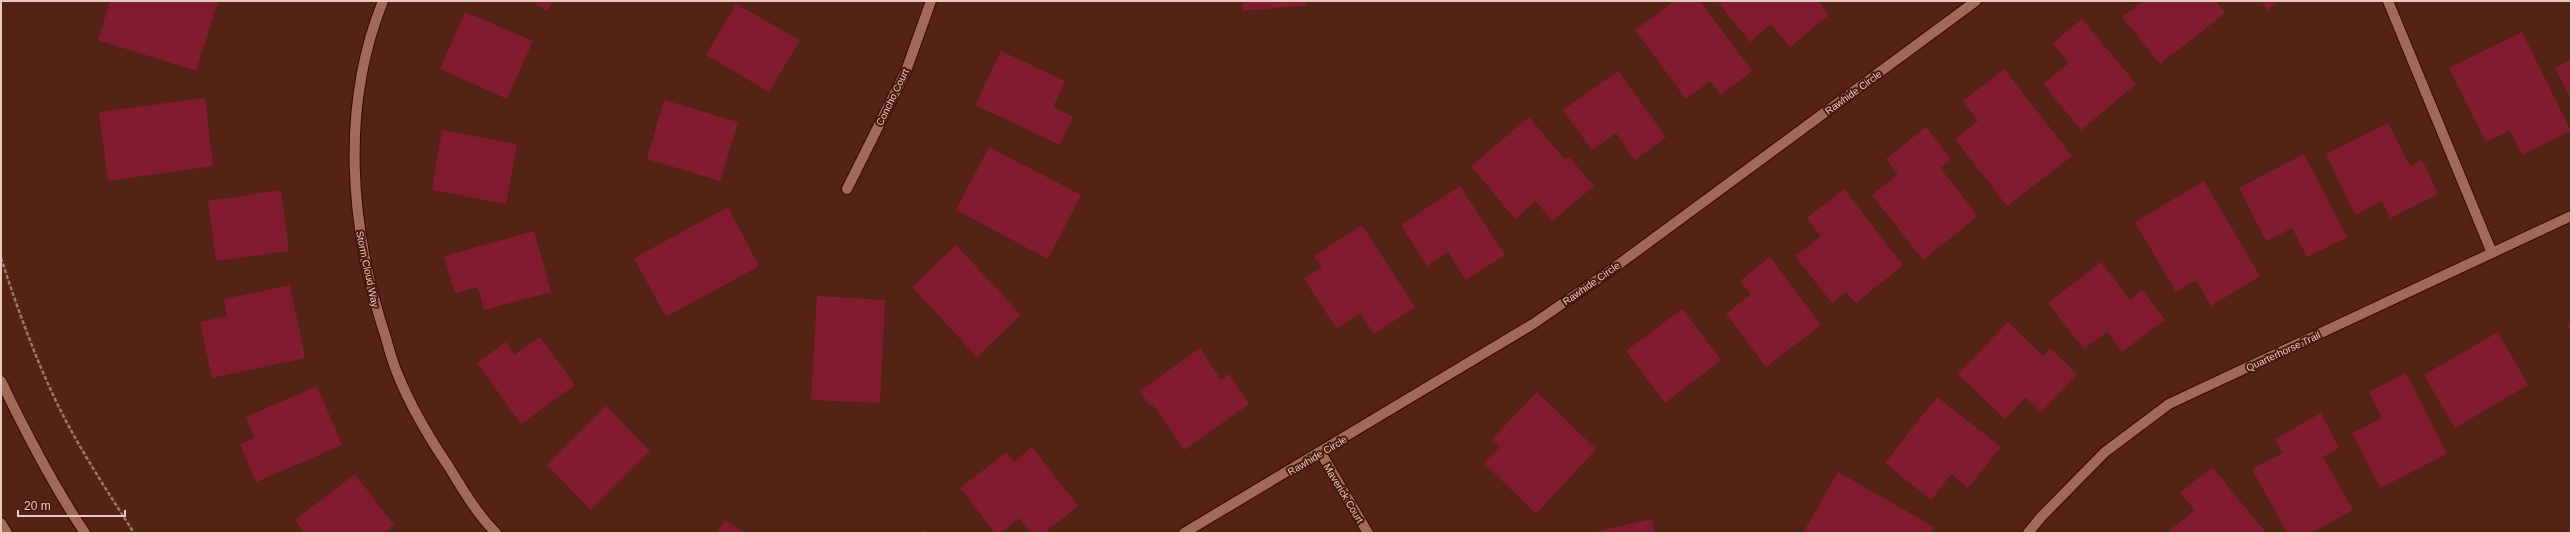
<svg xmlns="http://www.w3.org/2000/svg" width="2572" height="534" font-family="Helvetica,sans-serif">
<rect width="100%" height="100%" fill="#542316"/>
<g fill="#811c30">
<polygon points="110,1 218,1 196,71 98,40"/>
<polygon points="532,1 553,1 547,11"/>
<polygon points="1243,1 1306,1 1306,5 1243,11"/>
<polygon points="1674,1 1700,1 1752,71 1721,95 1710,81 1686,99 1635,30"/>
<polygon points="1717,1 1818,1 1829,15 1790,47 1771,24 1750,42"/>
<polygon points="2143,1 2216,1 2225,13 2160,64 2122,17"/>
<polygon points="2261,1 2279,1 2268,10"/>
<polygon points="736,4 800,40 769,92 706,55"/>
<polygon points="465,12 533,41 507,99 440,69"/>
<polygon points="2082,19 2136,84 2081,130 2043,84 2069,63 2053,43"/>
<polygon points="2522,32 2571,131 2522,155 2510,130 2486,142 2449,68"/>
<polygon points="1001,51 1065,81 1053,107 1073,117 1060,145 975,105"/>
<polygon points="2571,60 2571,99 2555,68"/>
<polygon points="2004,69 2072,156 2007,206 1955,139 1978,121 1963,101"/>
<polygon points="1618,71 1666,137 1635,160 1616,133 1592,150 1563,110"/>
<polygon points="205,98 213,166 108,181 99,112"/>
<polygon points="664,100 738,122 720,181 647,159"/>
<polygon points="1529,117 1565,160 1569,157 1594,186 1552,221 1536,201 1515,219 1471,166"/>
<polygon points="2388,123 2410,166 2422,160 2438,194 2390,218 2382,201 2355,215 2326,154"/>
<polygon points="1926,127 1951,159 1940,168 1978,216 1923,260 1872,195 1898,174 1886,159"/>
<polygon points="442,130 517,144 506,204 432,190"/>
<polygon points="989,147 1081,195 1048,259 956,210"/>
<polygon points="2304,154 2347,237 2307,257 2292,228 2266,241 2239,188"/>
<polygon points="2204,181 2260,276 2211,306 2196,280 2176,292 2135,222"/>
<polygon points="1460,186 1505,255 1466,280 1448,252 1427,266 1401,225"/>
<polygon points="1844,189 1903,265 1856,303 1846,292 1832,303 1795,256 1821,236 1807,218"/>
<polygon points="281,190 289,251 216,261 208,201"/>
<polygon points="728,207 759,266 666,317 634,258"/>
<polygon points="1362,225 1415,307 1374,334 1360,313 1337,329 1304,279 1322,267 1314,256"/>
<polygon points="534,231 551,292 484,310 478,287 455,293 444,256"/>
<polygon points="956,245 1021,315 977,357 912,287"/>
<polygon points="1770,257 1821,325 1766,367 1726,314 1751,294 1740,281"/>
<polygon points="2101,262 2130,300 2142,290 2165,320 2122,352 2107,332 2084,349 2048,303"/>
<polygon points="290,285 305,358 212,378 200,322 227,316 224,299"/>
<polygon points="817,296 885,300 880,403 811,400"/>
<polygon points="1682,309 1721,360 1665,403 1626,351"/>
<polygon points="2008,322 2043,356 2050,348 2077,374 2041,412 2026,397 2005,419 1958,374"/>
<polygon points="2571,322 2571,333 2567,324"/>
<polygon points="2498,332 2528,385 2455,428 2424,375"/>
<polygon points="540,337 575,385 521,424 477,363 506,342 514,355"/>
<polygon points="1200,348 1221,380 1229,374 1249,404 1184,450 1153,404 1150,406 1140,391"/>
<polygon points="2406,373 2447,454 2380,488 2352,433 2382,418 2369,392"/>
<polygon points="317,386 342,445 256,482 240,444 255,438 246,417"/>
<polygon points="1537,392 1596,449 1536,514 1484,463 1500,447 1492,439"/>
<polygon points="1937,397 2001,447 1968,488 1951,474 1931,500 1885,463"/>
<polygon points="606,406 650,451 591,510 547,465"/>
<polygon points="2321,413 2339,448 2323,457 2353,510 2311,533 2287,533 2252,469 2283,453 2275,439"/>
<polygon points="1032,447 1078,506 1044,533 1031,533 1019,518 1000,533 995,533 960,488 1007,452 1014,462"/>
<polygon points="2212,467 2266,533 2170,533 2169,531 2195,510 2180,493"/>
<polygon points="1838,472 1934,527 1931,533 1803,533"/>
<polygon points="355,474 394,525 384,533 305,533 295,520"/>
<polygon points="1652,519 1655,533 1595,533 1595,532"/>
<polygon points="725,520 745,533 716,533"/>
<polygon points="923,529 928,533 920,533"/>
</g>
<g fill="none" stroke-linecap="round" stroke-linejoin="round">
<defs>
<polyline id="service" points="2388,1 2492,253"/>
<g id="minor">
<path d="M 383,1 C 340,107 350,228 385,335 C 389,348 392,362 398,375 C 411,407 430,439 449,467 C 463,490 477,514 496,533"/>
<polyline points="847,189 906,71 931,1"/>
<polyline points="1321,453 1368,533"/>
<polyline points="1184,533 1533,324 1611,270 1976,1"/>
<polyline points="2028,533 2041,517 2105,452 2169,404 2571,216"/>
</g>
<g id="tertiary">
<path d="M 1,381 C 26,433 52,484 85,533"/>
<polyline points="1,523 7,533"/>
</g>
</defs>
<use href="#service" stroke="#370800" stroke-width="12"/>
<use href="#minor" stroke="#370800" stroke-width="12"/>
<use href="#tertiary" stroke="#370800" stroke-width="12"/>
<path stroke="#9f766c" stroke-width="2.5" stroke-dasharray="4 2" stroke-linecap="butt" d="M 1,258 C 15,301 30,344 49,386 C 72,438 104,486 134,533"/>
<use href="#service" stroke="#a2695b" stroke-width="10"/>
<use href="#minor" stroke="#a2695b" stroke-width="10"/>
<use href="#tertiary" stroke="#a2695b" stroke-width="10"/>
</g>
<g text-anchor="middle" stroke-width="4" stroke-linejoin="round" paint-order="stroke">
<g font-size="10" fill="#e9c9c1" stroke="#48180c">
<text transform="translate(1853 92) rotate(-36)" y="4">Rawhide Circle</text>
<text transform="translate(892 97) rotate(-64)" y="4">Concho Court</text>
<text transform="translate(368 269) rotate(78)" y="4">Storm Cloud Way</text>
<text transform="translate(1591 283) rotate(-35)" y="4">Rawhide Circle</text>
<text transform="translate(2283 351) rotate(-25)" y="4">Quarterhorse Trail</text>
<text transform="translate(1317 455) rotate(-31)" y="4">Rawhide Circle</text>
<text transform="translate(1344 493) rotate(59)" y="4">Maverick Court</text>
</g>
</g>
<rect width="2572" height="534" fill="none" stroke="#e9c9c1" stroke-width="4"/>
<path d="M18 510v6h107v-6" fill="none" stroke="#e9c9c1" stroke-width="2"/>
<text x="24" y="510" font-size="12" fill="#e9c9c1" stroke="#48180c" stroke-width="3" paint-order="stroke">20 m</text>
</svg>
